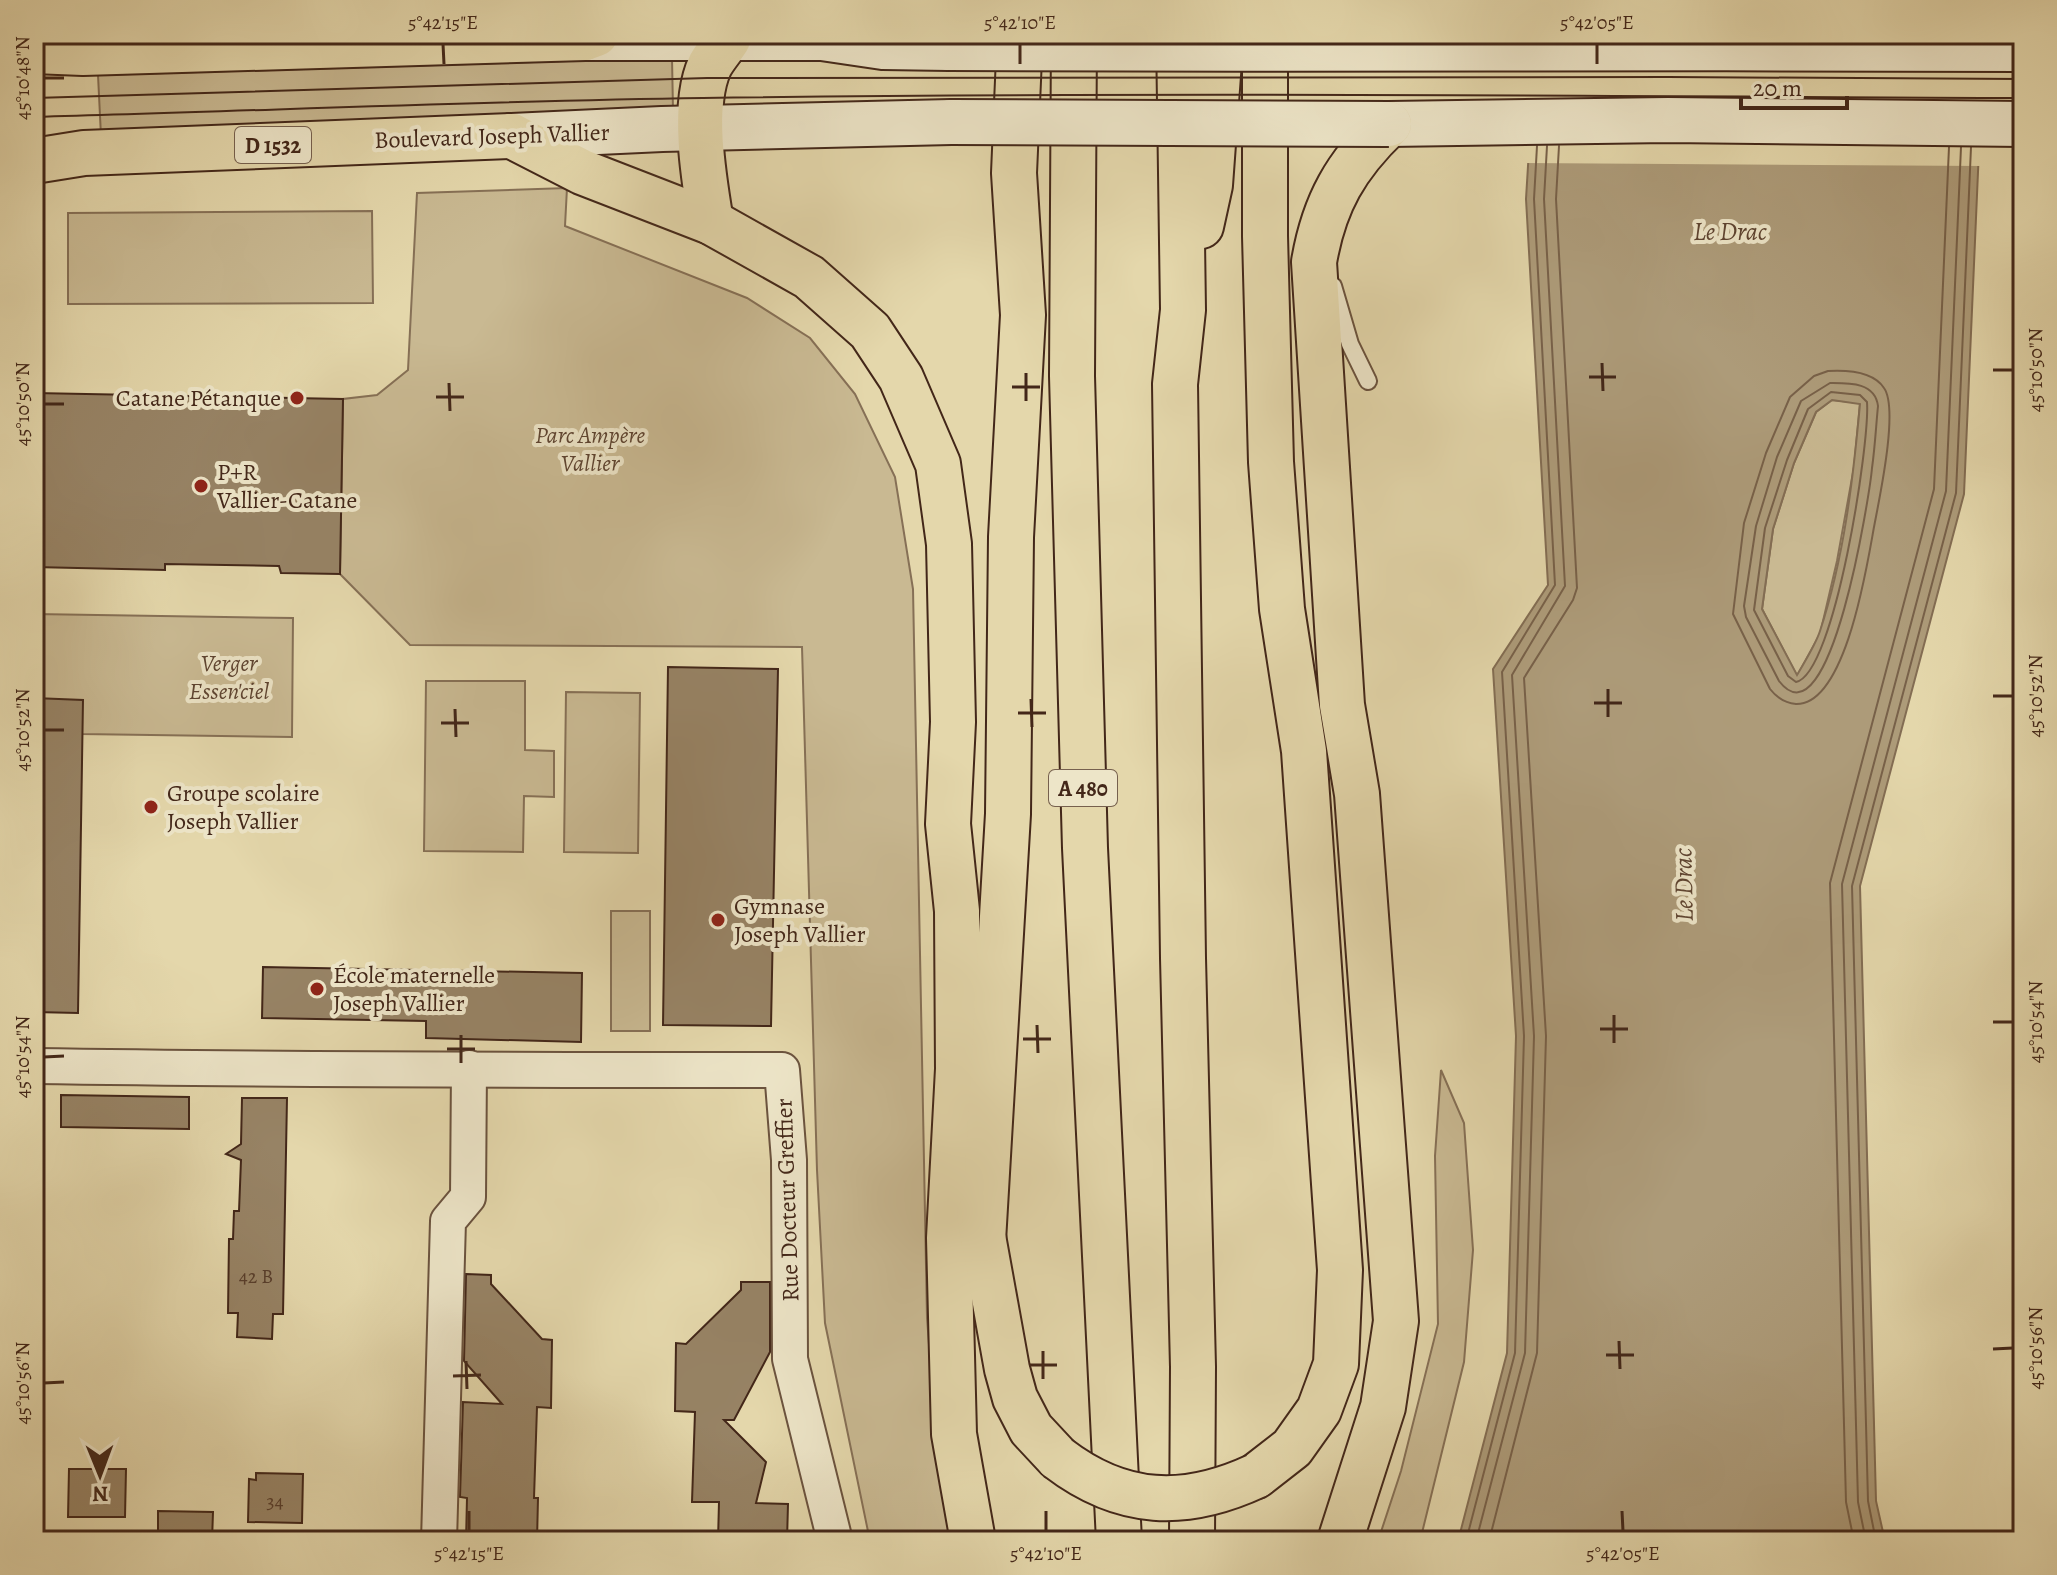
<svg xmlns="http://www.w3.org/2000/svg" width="2057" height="1575" font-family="Alegreya,serif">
<rect width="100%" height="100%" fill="#e4d7ab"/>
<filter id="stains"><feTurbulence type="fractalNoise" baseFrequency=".0025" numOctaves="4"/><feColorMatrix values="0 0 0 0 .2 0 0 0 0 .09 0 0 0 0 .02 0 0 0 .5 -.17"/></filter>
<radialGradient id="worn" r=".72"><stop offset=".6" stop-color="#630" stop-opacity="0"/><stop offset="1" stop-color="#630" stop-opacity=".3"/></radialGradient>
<g fill="#c9b992" stroke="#867056" stroke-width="2">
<polygon points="672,58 673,110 101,136 98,75"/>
<polygon points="567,188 565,226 747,298 810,338 855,394 895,477 913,589 927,1318 939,1476 951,1541 870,1541 825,1323 817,1170 802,647 410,645 340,574 343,399 377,395 408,370 417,193"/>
<polygon points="372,211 373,303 68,304 68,213"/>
<polygon points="1832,400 1860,403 1854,467 1837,561 1820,634 1797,676 1762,609 1773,529 1794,463 1816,412"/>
<polygon points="34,614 293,618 292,737 81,734 34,698"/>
<polygon points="426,681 525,681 525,750 554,751 554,797 524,796 523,852 424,851"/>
<polygon points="566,692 640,693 638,853 564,852"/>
<rect x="611" y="911" width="39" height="120"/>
<polygon points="1441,1070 1464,1123 1473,1250 1464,1362 1420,1541 1378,1541 1401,1471 1438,1324 1435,1156"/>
</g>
<path fill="#ad9b79" stroke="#836d53" stroke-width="2" fill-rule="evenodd" d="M 1536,34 L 1984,34 L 1964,494 L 1860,886 L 1876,1501 L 1885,1541 L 1458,1541 L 1507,1353 L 1516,1036 L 1493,669 L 1548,585 L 1526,199 ZM 1832,400 L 1860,404 C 1853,480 1844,558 1820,631 C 1815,646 1805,661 1797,675 L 1762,609 L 1773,529 L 1794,463 L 1816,412 Z"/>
<polygon fill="#e4d7ab" points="1532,34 1988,34 1983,166 1524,163"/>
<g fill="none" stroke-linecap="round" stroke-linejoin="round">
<g stroke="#786149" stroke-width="2">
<path d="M 1828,371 C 1846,370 1873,371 1884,388 C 1899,409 1879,500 1874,527 C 1867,565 1846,705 1796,704 C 1785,703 1777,698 1770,689 L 1733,614 L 1744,523 L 1766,453 L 1790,397 L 1814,376 Z"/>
<path d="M 1830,383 C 1849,383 1875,382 1878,406 C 1876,426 1875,447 1872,468 C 1870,491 1831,749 1779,681 L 1746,617 L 1744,606 L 1756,526 L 1777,457 L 1801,401 Z"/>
<path d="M 1831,392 L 1860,395 L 1867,402 C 1870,442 1835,674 1796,682 L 1788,676 L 1754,610 L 1765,528 L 1787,460 L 1808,409 Z"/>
<polyline points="1466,1541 1515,1353 1524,1036 1502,672 1555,585 1534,199 1537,146"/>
<polyline points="1476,1541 1525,1353 1534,1036 1512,675 1565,586 1544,199 1547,146"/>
<polyline points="1489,1541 1537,1353 1546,1036 1524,678 1573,600 1577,588 1556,199 1559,146"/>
<polyline points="1854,1541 1846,1502 1830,883 1934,489 1949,147"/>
<polyline points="1866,1541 1858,1502 1842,884 1946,491 1961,147"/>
<polyline points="1876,1541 1868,1501 1852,886 1956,493 1971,147"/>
</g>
</g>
<g fill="#978365" stroke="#432719" stroke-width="2">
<polygon points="34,393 343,399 340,574 281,573 279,566 165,564 165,570 34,567"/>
<polygon points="668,667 778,669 771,1026 663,1025"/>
<polygon points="34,698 83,700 78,1013 34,1012"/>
<polygon points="263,967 582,973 581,1042 426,1038 426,1021 262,1018"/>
<polygon points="61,1095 189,1097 189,1129 61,1127"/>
<polygon points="242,1098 287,1098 283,1314 273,1314 272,1339 237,1337 238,1313 228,1313 229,1239 233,1239 234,1211 239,1211 241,1160 226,1154 241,1144"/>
<polygon points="466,1274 491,1275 491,1284 542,1339 552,1340 551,1408 537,1407 534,1498 538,1498 537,1541 466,1541 467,1498 460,1497 463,1402 502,1404 464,1361"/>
<polygon points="741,1282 770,1282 770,1352 734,1420 724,1420 766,1462 756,1503 788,1504 787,1541 718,1541 719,1502 692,1502 695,1412 675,1411 676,1343 686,1344 741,1290"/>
<polygon points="69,1469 126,1469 125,1517 68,1517"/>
<polygon points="256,1473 303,1474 302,1523 248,1522 249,1479 256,1480"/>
<polygon points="158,1511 213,1512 212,1541 158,1541"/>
</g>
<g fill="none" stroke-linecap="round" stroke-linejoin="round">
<defs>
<polyline id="lane" points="1333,286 1350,344 1368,381"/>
<g id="street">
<path d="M 34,1066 C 283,1070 533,1070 782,1070 L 789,1160 L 790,1359 L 835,1541"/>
<polyline points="439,1541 448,1221 468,1197 469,1068"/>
</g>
<g id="secondary">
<polyline points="585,38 822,38 883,47 949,48"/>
<polyline points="1389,124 1668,120 2023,124"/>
<polyline points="512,136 662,129 951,122"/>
</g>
<g id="primary">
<polyline points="34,51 83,53 585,38"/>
<polyline points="34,161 84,153 512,136"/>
</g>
<g id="highway">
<polyline points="1074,34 1072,376 1085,848 1119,1541"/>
<polyline points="1179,34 1183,310 1175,384 1183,958 1193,1367 1192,1541"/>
<polyline points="585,38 596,34"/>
<polyline points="512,136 582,172 711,222 809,277 870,331 901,378 938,464 949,544 953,722 948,824 957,911 958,1069 949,1238 954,1434 973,1541"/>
<path d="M 711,222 C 704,180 691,105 710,65 C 715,56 723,47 728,39"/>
<polyline points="1201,226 1210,185 1221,34"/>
<polyline points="979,1214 1007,1369 1015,1398 1031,1429 1058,1458"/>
<polyline points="983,1241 1008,814 1011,537 1023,315 1014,173 1020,34"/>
<polyline points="1256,1476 1292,1448 1319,1410 1336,1364 1340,1270 1304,751 1282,609 1271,462 1265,236 1265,34"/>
<path d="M 1340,1541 L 1383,1407 L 1396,1321 L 1357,794 L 1342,705 L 1314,262 C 1324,203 1346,165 1389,124"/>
</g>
</defs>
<use href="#lane" stroke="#6b533e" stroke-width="20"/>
<use href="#street" stroke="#6b533e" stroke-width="38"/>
<use href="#secondary" stroke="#432719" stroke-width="48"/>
<use href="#primary" stroke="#432719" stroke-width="48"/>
<use href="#highway" stroke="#432719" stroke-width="48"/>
<use href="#lane" stroke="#ede5c8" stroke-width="16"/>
<use href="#street" stroke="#ede5c8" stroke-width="34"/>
<use href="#secondary" stroke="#ede5c8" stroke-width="44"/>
<use href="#primary" stroke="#e4d7ab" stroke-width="44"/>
<use href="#highway" stroke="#e4d7ab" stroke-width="44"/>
<g stroke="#432719" stroke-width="2">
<polyline points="34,98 707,78 1668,77 2023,79"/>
<path d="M 34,117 C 257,111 480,101 703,98 C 1143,92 1583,96 2023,98"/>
</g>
<defs>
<g id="secondary-bridge">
<path d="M 949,48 C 1307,50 1665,47 2023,49"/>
<polyline points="951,122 1389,124"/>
</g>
<path id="highway-bridge" d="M 1058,1458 C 1122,1507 1185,1509 1256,1476"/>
</defs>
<use href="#secondary-bridge" stroke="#432719" stroke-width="48" stroke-linecap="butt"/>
<use href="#highway-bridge" stroke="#432719" stroke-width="48" stroke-linecap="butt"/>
<use href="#secondary-bridge" stroke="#ede5c8" stroke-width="44"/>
<use href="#highway-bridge" stroke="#e4d7ab" stroke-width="44"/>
</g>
<path fill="none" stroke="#432719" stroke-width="3" d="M 443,44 L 444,64M 1020,44 L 1020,64M 1597,44 L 1597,64M 44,78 L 64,78M 1602,363 L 1603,391M 1993,370 L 2013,370M 1026,373 L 1026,401M 1589,377 L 1616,377M 449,383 L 450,411M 1012,387 L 1040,387M 436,397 L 464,397M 44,404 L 64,404M 1608,689 L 1608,717M 1993,696 L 2013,696M 1031,699 L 1032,727M 1594,703 L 1622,703M 455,709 L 456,737M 1018,713 L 1046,713M 441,723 L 469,723M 44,730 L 64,730M 1614,1015 L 1614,1043M 1993,1022 L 2013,1022M 1037,1025 L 1038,1053M 1600,1029 L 1628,1029M 461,1035 L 461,1063M 1023,1039 L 1051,1039M 447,1049 L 475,1049M 44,1057 L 64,1056M 1619,1341 L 1620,1369M 1993,1349 L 2013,1348M 1043,1351 L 1043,1379M 1606,1355 L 1634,1355M 466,1361 L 467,1389M 1029,1365 L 1057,1365M 453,1376 L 481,1375M 44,1383 L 64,1382M 469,1511 L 469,1531M 1046,1511 L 1046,1531M 1622,1511 L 1623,1531"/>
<g fill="#8f2418" stroke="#ede5c8" stroke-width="3">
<circle cx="297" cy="398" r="8"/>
<circle cx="201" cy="486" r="8"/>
<circle cx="151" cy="807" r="8"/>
<circle cx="718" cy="920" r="8"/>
<circle cx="317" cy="989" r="8"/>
</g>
<g text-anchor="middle" stroke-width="8" stroke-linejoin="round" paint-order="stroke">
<g font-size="20" fill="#583e2c">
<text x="256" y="1283">42 B</text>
<text x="275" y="1508">34</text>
</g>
<g fill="#ede5c8" stroke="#76604e" stroke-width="2">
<rect x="235" y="127" width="76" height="36" rx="6"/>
<rect x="1049" y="770" width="68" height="36" rx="6"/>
</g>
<g font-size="22" font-weight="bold" fill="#432719">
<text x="273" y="153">D 1532</text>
<text x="1083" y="796">A 480</text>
</g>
<g font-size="24" fill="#432719" stroke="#ede5c8">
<text transform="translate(492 136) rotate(-2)" y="8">Boulevard Joseph Vallier</text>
<text transform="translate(787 1200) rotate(-92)" y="8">Rue Docteur Greffier</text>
</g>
<g font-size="24" fill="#432719" stroke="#ede5c8" text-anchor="start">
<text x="281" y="406" text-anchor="end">Catane Pétanque</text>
<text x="217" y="480">P+R<tspan x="217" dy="28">Vallier-Catane</tspan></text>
<text x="167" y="801">Groupe scolaire<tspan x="167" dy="28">Joseph Vallier</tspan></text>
<text x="734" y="914">Gymnase<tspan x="734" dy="28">Joseph Vallier</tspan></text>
<text x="333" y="983">École maternelle<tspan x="333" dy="28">Joseph Vallier</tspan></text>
</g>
<g font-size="24" font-style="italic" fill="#5e4431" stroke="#ede5c8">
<text x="590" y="443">Parc Ampère<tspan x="590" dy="28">Vallier</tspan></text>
<text x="229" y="671">Verger<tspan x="229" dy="28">Essen'ciel</tspan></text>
</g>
<g font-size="26" font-style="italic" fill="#5e4431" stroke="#ede5c8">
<text x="1730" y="240">Le Drac</text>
<text transform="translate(1683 885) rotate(-91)" y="9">Le Drac</text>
</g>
</g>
<rect width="2057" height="1575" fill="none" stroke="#e4d7ab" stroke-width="88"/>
<g transform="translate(100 1475) rotate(179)" stroke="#ede5c8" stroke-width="6" paint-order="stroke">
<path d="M0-6L14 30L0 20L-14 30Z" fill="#432719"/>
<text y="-12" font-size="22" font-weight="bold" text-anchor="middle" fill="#432719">N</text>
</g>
<path d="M1741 96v12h106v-12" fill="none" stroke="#432719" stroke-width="4"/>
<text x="1753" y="96" font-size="24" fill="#432719" stroke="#ede5c8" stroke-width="6" paint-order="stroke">20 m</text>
<rect x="44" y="44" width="1969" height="1487" fill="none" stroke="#432719" stroke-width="3"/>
<g font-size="20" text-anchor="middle" fill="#432719">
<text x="443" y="29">5°42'15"E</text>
<text x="1020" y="29">5°42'10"E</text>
<text x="1597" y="29">5°42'05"E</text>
<text transform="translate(22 78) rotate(-90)" y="7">45°10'48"N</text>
<text transform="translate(2035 370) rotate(-90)" y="7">45°10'50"N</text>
<text transform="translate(22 404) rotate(-90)" y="7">45°10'50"N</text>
<text transform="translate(2035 696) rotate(-90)" y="7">45°10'52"N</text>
<text transform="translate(22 730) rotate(-90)" y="7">45°10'52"N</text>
<text transform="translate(2035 1022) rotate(-90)" y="7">45°10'54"N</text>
<text transform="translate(22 1057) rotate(-90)" y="7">45°10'54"N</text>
<text transform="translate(2035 1348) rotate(-90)" y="7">45°10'56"N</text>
<text transform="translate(22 1383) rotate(-90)" y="7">45°10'56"N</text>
<text x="469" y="1560">5°42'15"E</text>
<text x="1046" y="1560">5°42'10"E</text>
<text x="1623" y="1560">5°42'05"E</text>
</g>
<rect width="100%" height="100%" filter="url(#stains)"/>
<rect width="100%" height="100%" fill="url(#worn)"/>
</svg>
